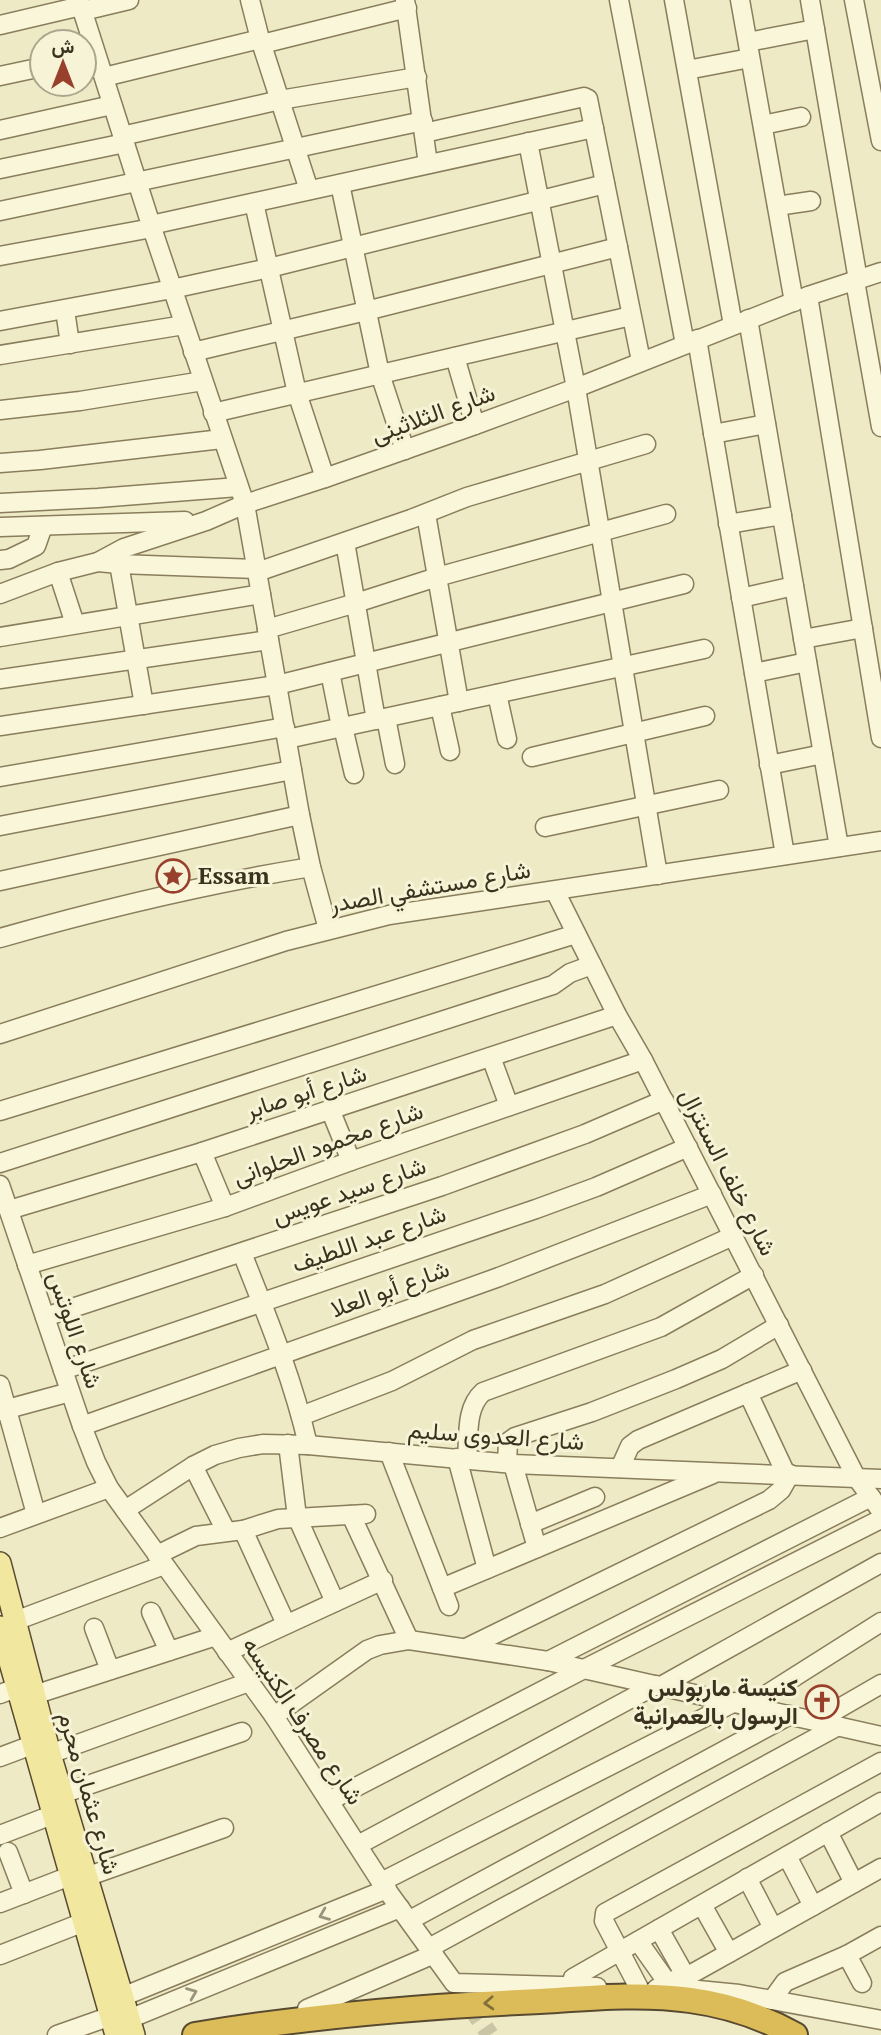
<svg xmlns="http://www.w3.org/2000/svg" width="881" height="2035" font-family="'PT Serif',Vazirmatn,serif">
<rect width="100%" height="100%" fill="#eeeac6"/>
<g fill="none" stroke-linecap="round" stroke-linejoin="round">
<polyline stroke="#cac5a5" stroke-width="18" stroke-dasharray="18 9" stroke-linecap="butt" points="454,1983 490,2035"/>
<defs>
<g id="minor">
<polyline points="79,0 151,225 245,504 300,815 311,867 328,929"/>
<polyline points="250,0 260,39 309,190"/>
<polyline points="405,0 428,164"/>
<polyline points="619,0 685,344"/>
<polyline points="674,0 733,325"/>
<polyline points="740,0 794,302"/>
<polyline points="810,0 858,280"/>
<polyline points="854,0 881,141"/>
<polyline points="83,11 129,0"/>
<polyline points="0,25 81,6"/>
<polyline points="748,42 815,29"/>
<polyline points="262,44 407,8"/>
<polyline points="687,70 750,58"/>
<polyline points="0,76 42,67"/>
<polyline points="104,77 260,39"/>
<polyline points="763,125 801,117"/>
<polyline points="0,130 112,105"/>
<polyline points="424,133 584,97 588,99 641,361"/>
<polyline points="122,136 280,100 417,77"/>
<polyline points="528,142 576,388 658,875"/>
<polyline points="0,169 125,143"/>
<polyline points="340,184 380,374 405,450"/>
<polyline points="254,203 297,393 325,478"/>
<polyline points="777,206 811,201"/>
<polyline points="0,211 423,121"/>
<polyline points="151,225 594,128"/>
<polyline points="0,256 152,228"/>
<polyline points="855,281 881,427"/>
<polyline points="808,296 881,738"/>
<polyline points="65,310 70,344"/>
<polyline points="748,319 839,847"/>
<polyline points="0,321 172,289 269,268 605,184"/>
<polyline points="697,339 785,855"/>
<polyline points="193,352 366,311 618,247"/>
<polyline points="0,355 184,325"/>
<polyline points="455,357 475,425"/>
<polyline points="0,410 80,401 203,381"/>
<polyline points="213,413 631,316"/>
<polyline points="713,434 766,424"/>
<polyline points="0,463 40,460 222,439"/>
<polyline points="0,503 98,498 238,487"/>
<polyline points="426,514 459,702"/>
<polyline points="728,524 782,515"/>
<polyline points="0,527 185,521"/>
<polyline points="345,542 376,720"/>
<polyline points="0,560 9,559 36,546 43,526"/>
<polyline points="98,562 119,564 256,569"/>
<polyline points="119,564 144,705"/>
<polyline points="58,572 75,624"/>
<polyline points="257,572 411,519 467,497 646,444"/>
<polyline points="0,594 58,572 98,562 124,548 206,521 245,504 325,478 475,425 576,388 808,296 881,272"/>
<polyline points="741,598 794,586"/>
<polyline points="267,629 356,603 437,577 666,514"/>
<polyline points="0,637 261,594"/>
<polyline points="803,639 863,628"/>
<polyline points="330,672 341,727"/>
<polyline points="754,673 807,662"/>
<polyline points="0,679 269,640"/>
<polyline points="497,694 507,739"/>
<polyline points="440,706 450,751"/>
<polyline points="386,718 395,764"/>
<polyline points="0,726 277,685 684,584"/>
<polyline points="343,727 354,774"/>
<polyline points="287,739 704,649"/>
<polyline points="532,757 705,716"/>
<polyline points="769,765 823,754"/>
<polyline points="0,777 285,727"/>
<polyline points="0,826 292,770"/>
<polyline points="545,827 719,790"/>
<polyline points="0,881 300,815"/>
<polyline points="555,891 617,1015 643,1060 856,1477 881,1511"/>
<path d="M 0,938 C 102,909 206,884 311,867"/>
<polyline points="0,1034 286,941 389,915 881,841"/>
<polyline points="491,1057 509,1106"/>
<polyline points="330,1109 351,1161"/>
<polyline points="0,1111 576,934"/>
<polyline points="202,1152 225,1207"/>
<polyline points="0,1163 553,985 570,973 592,965"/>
<polyline points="0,1185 82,1426 96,1462 109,1488 274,1716 381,1882 454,1983 597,1987"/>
<polyline points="9,1210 202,1152 617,1015"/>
<path d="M 242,1253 C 267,1316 293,1379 308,1445"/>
<polyline points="27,1265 225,1207 351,1161 643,1060"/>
<polyline points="45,1317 442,1186 585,1134 664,1100"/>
<polyline points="63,1370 536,1209 596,1187 688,1147"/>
<polyline points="0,1385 36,1514"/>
<polyline points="748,1393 786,1474"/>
<polyline points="0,1411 70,1392"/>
<polyline points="301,1416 392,1381 473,1340 605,1294 733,1236"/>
<polyline points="82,1426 499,1277 712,1194"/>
<polyline points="288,1444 297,1517 335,1602"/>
<polyline points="389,1452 449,1606"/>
<polyline points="457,1458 487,1569"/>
<path d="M 467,1459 C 469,1437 465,1408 483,1392 L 661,1327 L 754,1275"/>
<polyline points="507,1463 508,1442 515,1437 592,1412 676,1379 722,1359 779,1325"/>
<polyline points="513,1464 537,1548"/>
<polyline points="193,1466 226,1531"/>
<polyline points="620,1468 630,1446 638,1440 802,1370"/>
<polyline points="125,1510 193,1466 215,1455 239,1448 263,1444 308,1445 513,1464 881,1479"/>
<polyline points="351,1515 409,1640"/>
<polyline points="530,1524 595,1497"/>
<polyline points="0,1528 109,1488"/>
<polyline points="243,1530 286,1624"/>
<polyline points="157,1555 196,1536 243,1530 278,1519 366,1514"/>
<polyline points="442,1588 713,1474"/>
<polyline points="151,1612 169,1651"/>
<polyline points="15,1621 164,1565"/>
<polyline points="94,1628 110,1670"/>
<polyline points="466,1648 769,1500 781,1490 790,1474"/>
<polyline points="227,1652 383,1580"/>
<polyline points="548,1661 871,1497"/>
<polyline points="661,1686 881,1563"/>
<polyline points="0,1694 16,1688"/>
<polyline points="34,1695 216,1636"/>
<polyline points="750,1705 881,1622"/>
<polyline points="274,1716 367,1650 380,1645 409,1640 548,1661 881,1736"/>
<polyline points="817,1721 881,1684"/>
<polyline points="50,1754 249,1682"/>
<polyline points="0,1757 32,1745"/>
<polyline points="62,1794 242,1732"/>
<polyline points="329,1801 584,1669 881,1519"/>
<polyline points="828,1832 854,1883"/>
<polyline points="0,1835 52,1815"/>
<polyline points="358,1845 656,1685"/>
<polyline points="8,1852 24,1894"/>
<polyline points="787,1856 813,1906"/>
<polyline points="86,1877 224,1828"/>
<polyline points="747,1878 773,1928"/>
<polyline points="381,1882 735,1702"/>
<polyline points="0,1903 70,1876"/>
<polyline points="702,1905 729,1953"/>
<polyline points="410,1920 790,1715"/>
<polyline points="659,1929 686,1977"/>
<polyline points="638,1941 667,1982"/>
<polyline points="429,1948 838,1726"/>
<polyline points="0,1955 84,1922"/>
<polyline points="847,1955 862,1983"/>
<polyline points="573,1978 881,1802"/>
<polyline points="639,1988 604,1921 605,1913 881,1762"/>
<polyline points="656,1989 667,1982 686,1977 881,1868"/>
<polyline points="688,1989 739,1994 881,2020"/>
<polyline points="122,1997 387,1889"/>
<polyline points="772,2000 785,1982 847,1955 881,1936"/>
<polyline points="307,2009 434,1954"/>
<polyline points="129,2019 400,1908"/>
<polyline points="57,2035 111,2016"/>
</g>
<g id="major">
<polyline points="0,1563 50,1754 134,2035"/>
<polyline points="0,1627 116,2035"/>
</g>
<path id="highway" d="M 195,2035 C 309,2016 425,2006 540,2001 C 589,1998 641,1993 690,2000 C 727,2005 763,2017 795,2035"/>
</defs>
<use href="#minor" stroke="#8a7d5c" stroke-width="21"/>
<use href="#major" stroke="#584a30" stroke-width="24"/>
<use href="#highway" stroke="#584a30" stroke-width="28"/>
<use href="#minor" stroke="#f9f6da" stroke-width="18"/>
<use href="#major" stroke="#f1e79f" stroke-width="21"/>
<use href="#highway" stroke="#dcbc58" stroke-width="24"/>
</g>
<defs><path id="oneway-chevron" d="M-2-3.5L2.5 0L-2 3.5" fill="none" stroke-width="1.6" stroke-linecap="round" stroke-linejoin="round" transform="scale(1.75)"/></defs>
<g stroke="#9a947c">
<use href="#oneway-chevron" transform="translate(324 1915) rotate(158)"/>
<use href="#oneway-chevron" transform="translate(192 1993) rotate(-22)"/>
</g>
<use stroke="#837039" href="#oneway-chevron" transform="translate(489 2003) rotate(177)"/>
<defs>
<symbol id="sight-ring" viewBox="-11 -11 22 22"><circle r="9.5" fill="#f6f3d6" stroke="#99402c" stroke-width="1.5"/><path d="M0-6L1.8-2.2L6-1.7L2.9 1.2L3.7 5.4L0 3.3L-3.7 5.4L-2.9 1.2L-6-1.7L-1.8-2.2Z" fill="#99402c"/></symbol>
<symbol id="church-ring" viewBox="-11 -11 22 22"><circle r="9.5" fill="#f6f3d6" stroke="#99402c" stroke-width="1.5"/><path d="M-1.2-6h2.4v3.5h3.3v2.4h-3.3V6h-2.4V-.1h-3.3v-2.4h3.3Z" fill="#99402c"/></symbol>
</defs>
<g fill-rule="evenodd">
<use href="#sight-ring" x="154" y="857" width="38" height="38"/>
<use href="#church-ring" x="803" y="1683" width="38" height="38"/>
</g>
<g text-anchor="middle" stroke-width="6" stroke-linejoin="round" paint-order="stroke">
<g font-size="24" fill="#3a321f" stroke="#f6f3d6">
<text transform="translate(433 414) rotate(-20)" y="8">شارع الثلاثينى</text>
<text transform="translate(430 887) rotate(-10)" y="8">شارع مستشفي الصدر</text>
<text transform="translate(306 1092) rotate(-18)" y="8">شارع أبو صابر</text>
<text transform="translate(328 1144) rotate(-20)" y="8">شارع محمود الحلوانى</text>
<text transform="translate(728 1172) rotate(63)" y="8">شارع خلف السنترال</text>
<text transform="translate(349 1191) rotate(-19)" y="8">شارع سيد عويس</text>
<text transform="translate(369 1239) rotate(-19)" y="8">شارع عبد اللطيف</text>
<text transform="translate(390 1289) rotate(-20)" y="8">شارع أبو العلا</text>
<text transform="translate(75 1330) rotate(71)" y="8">شارع اللوتس</text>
<text transform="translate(496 1436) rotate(4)" y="8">شارع العدوى سليم</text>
<text transform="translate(303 1721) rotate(56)" y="8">شارع مصرف الكنيسه</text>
<text transform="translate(89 1793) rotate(74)" y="8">شارع عثمان محرم</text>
</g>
<g font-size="24" font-weight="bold" fill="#3a321f" stroke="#f6f3d6" text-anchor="start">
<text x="198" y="884">Essam</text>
<text x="798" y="1696" text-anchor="end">كنيسة ماربولس<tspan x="798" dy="28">الرسول بالعمرانية</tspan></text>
</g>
</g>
<g transform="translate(63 63)"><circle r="33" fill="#f6f3d6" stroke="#aba68d" stroke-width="2"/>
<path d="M0-5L12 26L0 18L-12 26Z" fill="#99402c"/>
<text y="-10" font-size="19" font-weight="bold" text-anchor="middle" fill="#3a321f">ش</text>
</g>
</svg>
